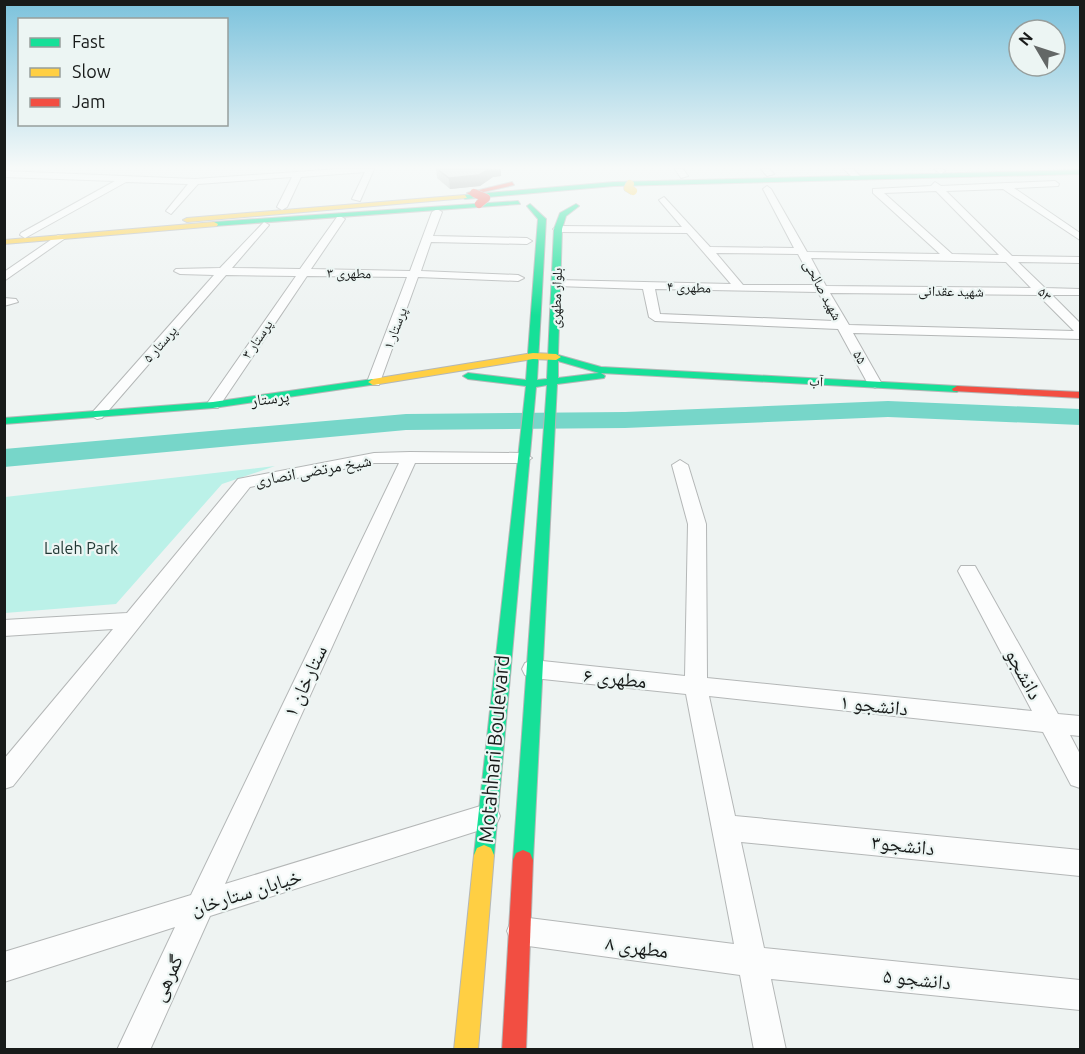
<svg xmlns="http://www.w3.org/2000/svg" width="1085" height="1054" font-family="Ubuntu,'Noto Naskh Arabic',sans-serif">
<rect width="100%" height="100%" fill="#eef3f2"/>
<polygon fill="#bbf1e8" points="275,466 222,484 116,604 5,613 5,497"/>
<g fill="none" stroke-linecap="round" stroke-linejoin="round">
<polygon fill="#77d6c9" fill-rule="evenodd" points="888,401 1080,409 1080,425 888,417 625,428 406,430 4,467 4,449 406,414 625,412"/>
<defs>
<g id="street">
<polygon points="339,169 374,169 360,201 352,199 365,172 301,177 287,207 282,210 277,207 292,177 198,184 171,214 166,211 188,184 126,182 25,238 20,235 21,233 115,181 4,177 4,171 195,179"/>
<polygon points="675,169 683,169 688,176 681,178"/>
<polygon points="761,169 769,169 774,174 767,176"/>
<polygon points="844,169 853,169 862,178 855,180"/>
<polygon points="934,169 943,169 945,171 941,174"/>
<path d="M 1055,181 L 1059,184 L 1058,186 L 1014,188 L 1080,233 L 1080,240 L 1003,189 L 946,191 L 1012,256 L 1080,257 L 1080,263 L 1018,262 L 1045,288 L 1080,289 L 1080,295 L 1052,295 L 1080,323 L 1080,339 L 853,333 L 882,384 L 875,388 L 868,384 L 838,329 L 655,321 L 649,317 L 643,289 L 557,286 L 551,283 L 557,280 L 731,284 L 687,233 L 558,232 L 553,229 L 558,226 L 682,227 L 659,200 L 664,197 L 710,247 L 794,248 L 763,189 L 767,186 L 771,189 L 807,252 L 940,254 L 873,193 L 873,189 L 931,186 L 935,182 L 941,186 ZM 936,191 L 999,255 L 952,254 L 884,193 ZM 716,253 L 798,254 L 815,285 L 743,285 ZM 811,258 L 1006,262 L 1031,288 L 826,286 ZM 655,289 L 818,292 L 834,321 L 660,314 ZM 830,293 L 1038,295 L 1074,331 L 849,325 Z"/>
<polygon points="437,209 442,212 433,236 527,238 532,241 527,244 431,242 421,271 518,275 524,278 518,281 418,277 379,385 369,385 367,382 407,277 307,276 218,408 208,408 206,405 296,276 226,275 102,418 97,419 90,415 214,275 180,274 174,271 176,269 220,268 264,222 269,225 232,268 300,269 337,217 340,216 345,219 311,269 410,271 432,212"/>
<polygon points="58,235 67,237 4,281 4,272"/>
<polygon points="4,298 16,299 18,302 4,306"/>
<polygon points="410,452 524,453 532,458 524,463 415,463 225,884 487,804 496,807 500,816 496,825 210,916 150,1050 117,1050 175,927 4,982 4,952 191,895 399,463 374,463 250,487 13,786 4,789 4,759 113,629 4,636 4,620 127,613 238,479 374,453"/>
<polygon points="680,460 688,465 706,524 707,678 1032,711 958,571 961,566 975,566 1058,714 1080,716 1080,736 1070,735 1080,754 1080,788 1071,785 1043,732 709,696 735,816 1080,850 1080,876 741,842 764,948 1080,980 1080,1010 771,979 786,1050 754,1050 740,975 521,945 511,941 507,931 511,921 521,917 734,944 686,694 533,678 525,675 522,669 525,663 533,660 685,676 688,524 672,465"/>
</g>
<g id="fast">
<polygon points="1080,170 1080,174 614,186 465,199 462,197 465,195 614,182"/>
<polygon points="518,201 520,204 214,226 210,224 214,222"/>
<path d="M 576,204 L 579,206 L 566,216 L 562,229 L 558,355 L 601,367 L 957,386 L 962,389 L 957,392 L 601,373 L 605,376 L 604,378 L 557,384 L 533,860 L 530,867 L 523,870 L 516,867 L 513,860 L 547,385 L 536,387 L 494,855 L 491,862 L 484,865 L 477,862 L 474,855 L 526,386 L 468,379 L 463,376 L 468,373 L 526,380 L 538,219 L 527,206 L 530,204 L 546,219 L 537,380 L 547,379 L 554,229 L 560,213 ZM 558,361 L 596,372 L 599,373 L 558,378 Z"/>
<polygon points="373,379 377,380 377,384 213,408 4,424 4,418 213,402"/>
</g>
<g id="slow">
<polygon points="465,195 467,198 187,222 183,220 187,218"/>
<polygon points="214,222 218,224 217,226 4,244 4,240"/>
<polygon points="533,353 556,354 561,357 556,360 533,359 373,385 368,382 373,379"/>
<polygon points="484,845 491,848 494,855 478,1050 454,1050 474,855 477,848"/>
</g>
<g id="jam">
<polygon points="512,182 514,185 470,195 467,193"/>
<polygon points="957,386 1080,392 1080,398 953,391 952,389"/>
<polygon points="523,850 530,853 533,860 526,1050 502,1050 513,860 516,853"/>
</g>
</defs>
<use href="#street" stroke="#b4b7b7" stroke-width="2"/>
<use href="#fast" stroke="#b4b7b7" stroke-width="2"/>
<use href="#slow" stroke="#b4b7b7" stroke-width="2"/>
<use href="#jam" stroke="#b4b7b7" stroke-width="2"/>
<use href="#street" fill="#fcfdfd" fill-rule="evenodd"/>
<use href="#fast" fill="#16e098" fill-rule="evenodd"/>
<use href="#slow" fill="#ffcf43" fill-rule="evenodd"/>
<use href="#jam" fill="#f24e42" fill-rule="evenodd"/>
<defs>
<polyline id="slow-bridge" points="630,184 628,188 633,191"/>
<polyline id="jam-bridge" points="474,193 486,198 479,204"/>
</defs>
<use href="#slow-bridge" stroke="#b4b7b7" stroke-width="9" stroke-linecap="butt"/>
<use href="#jam-bridge" stroke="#b4b7b7" stroke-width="9" stroke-linecap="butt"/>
<use href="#slow-bridge" stroke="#ffcf43" stroke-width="8"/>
<use href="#jam-bridge" stroke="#f24e42" stroke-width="8"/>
</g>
<polygon fill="#b6b9b8" points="436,169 501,169 501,176 493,177 480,186 450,189 437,178"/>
<polygon fill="#949696" points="489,169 501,169 501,176 493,177 480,186 450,189 449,178"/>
<polygon fill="#d4d7d6" stroke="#949696" stroke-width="1.5" points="437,169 489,169 479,175 449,178"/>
<linearGradient id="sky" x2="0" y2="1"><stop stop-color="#7bc2dc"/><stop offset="0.53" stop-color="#f7faf9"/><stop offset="1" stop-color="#f7faf9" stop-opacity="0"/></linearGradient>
<rect width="1085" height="316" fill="url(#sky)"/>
<g text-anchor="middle" stroke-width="4.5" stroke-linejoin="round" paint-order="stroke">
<g font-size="14" fill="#181b1a" stroke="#ecf5f3">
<text transform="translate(349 273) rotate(1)" y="5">مطهری ۳</text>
<text transform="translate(689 287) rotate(2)" y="5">مطهری ۴</text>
<text transform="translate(823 290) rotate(62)" y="5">شهید صالحی</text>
<text transform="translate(951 291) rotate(1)" y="5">شهید عقدانی</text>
<text transform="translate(1045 294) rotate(45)" y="5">۵۳</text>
<text transform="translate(556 298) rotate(-88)" y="5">بلوار مطهری</text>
<text transform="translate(395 328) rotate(-69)" y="5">پرستار ۱</text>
<text transform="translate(257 339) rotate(-56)" y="5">پرستار ۳</text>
<text transform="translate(160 344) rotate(-49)" y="5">پرستار ۵</text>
<text transform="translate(860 357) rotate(61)" y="5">۵۵</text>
<text transform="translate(816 381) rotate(3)" y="5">آب</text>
</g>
<g font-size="16" fill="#181b1a" stroke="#ecf5f3">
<text transform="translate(270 398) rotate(-7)" y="6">پرستار</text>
<text transform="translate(313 470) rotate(-10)" y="6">شیخ مرتضی انصاری</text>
</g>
<g font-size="16" fill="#1f3632" stroke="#ecf5f3">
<text x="81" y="554">Laleh Park</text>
</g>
<g font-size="20" fill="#181b1a" stroke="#ecf5f3">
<text transform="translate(1024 674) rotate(61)" y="7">دانشجو</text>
<text transform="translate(615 678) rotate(6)" y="7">مطهری ۶</text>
<text transform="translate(305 681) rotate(-65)" y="7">ستارخان ۱</text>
<text transform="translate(874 705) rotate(6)" y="7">دانشجو ۱</text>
<text transform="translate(494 749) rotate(-85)" y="7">Motahhari Boulevard</text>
<text transform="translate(903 845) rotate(6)" y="7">دانشجو۳</text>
<text transform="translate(246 892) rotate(-17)" y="7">خیابان ستارخان</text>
<text transform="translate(637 947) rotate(8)" y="7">مطهری ۸</text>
<text transform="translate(167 978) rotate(-65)" y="7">گمرهی</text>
<text transform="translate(917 979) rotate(6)" y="7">دانشجو ۵</text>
</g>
</g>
<rect width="1085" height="1054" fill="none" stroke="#181b1a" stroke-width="12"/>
<rect x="18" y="18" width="210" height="108" fill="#ecf5f3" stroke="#979e9c" stroke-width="1.5"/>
<rect x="30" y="38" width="30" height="9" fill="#16e098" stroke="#979e9c" stroke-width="1.5"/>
<text x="72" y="48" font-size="18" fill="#181b1a">Fast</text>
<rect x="30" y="68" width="30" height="9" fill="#ffcf43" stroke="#979e9c" stroke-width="1.5"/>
<text x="72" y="78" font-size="18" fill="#181b1a">Slow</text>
<rect x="30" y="98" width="30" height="9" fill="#f24e42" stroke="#979e9c" stroke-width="1.5"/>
<text x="72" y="108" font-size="18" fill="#181b1a">Jam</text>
<g transform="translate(1037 48) rotate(309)"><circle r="28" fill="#ecf5f3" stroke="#979e9c" stroke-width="1.5"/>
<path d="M0-4.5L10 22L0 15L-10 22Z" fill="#636766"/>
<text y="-9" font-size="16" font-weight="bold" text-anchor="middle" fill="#181b1a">N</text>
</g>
</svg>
